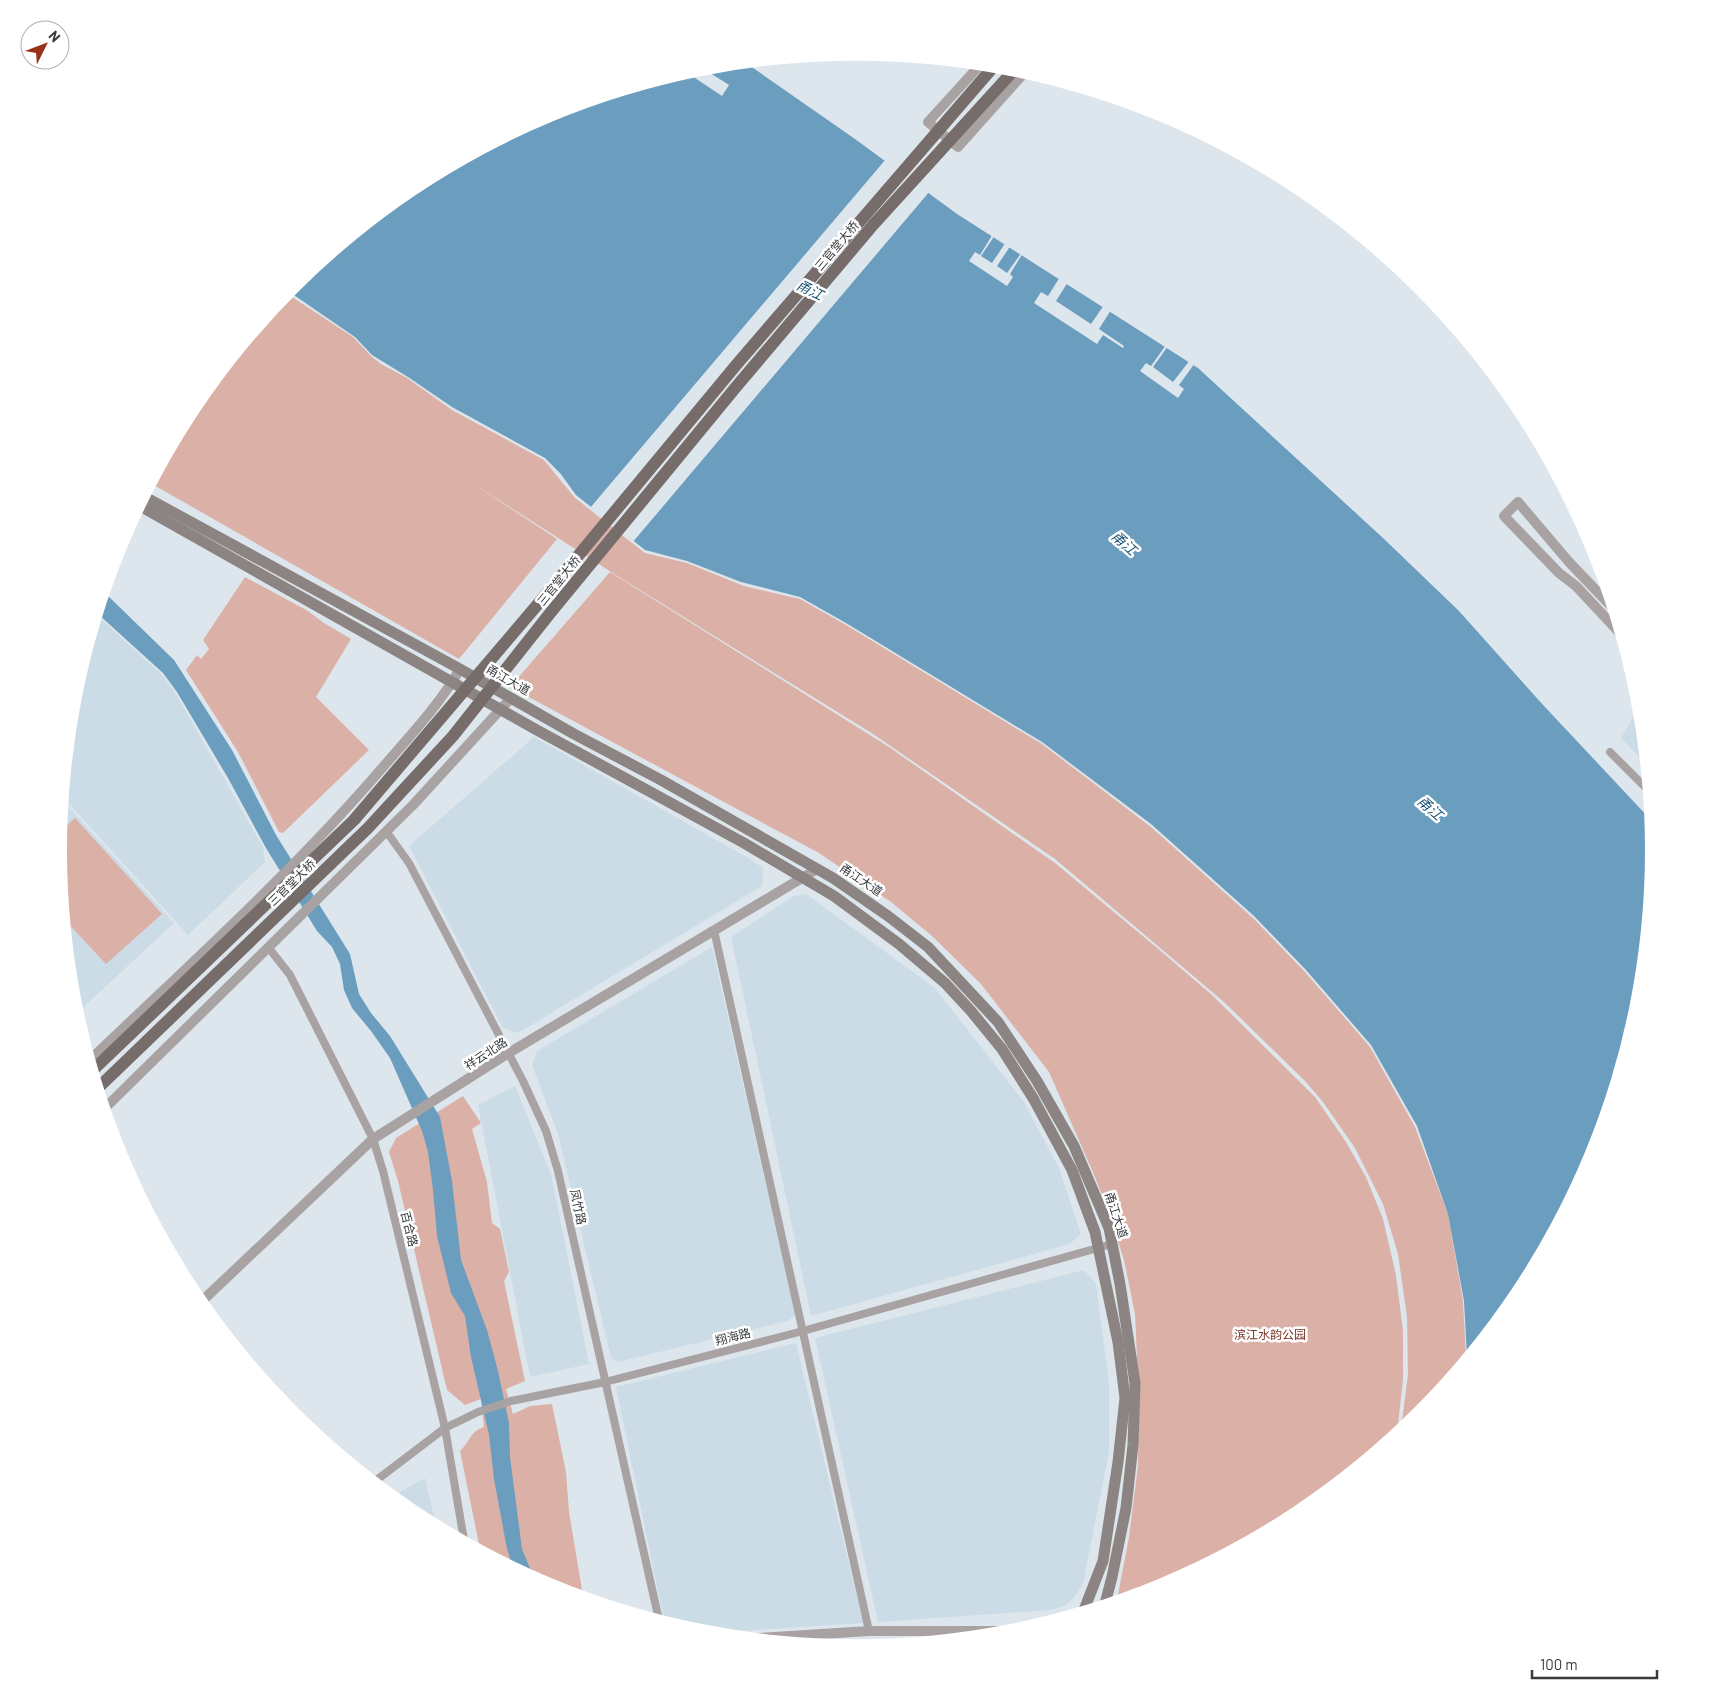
<svg xmlns="http://www.w3.org/2000/svg" width="1712" height="1700" font-family="Barlow,'Noto Sans SC',sans-serif">
<rect width="100%" height="100%" fill="#dde6ec"/>
<g fill="#ccdce7">
<polygon points="98,616 163,676 176,694 263,847 265,862 188,935 64,798 74,694"/>
<polygon points="1639,707 1645,763 1621,738"/>
<polygon points="534,737 750,859 763,868 762,886 518,1033 503,1028 409,846"/>
<polygon points="63,801 174,923 76,1014 74,1005 59,850"/>
<polygon points="806,894 935,988 1024,1102 1059,1168 1081,1234 1070,1244 811,1316 731,937 792,897"/>
<polygon points="712,947 795,1315 788,1321 618,1362 611,1358 558,1134 532,1065 537,1051"/>
<polygon points="515,1086 551,1174 589,1364 530,1377 478,1105"/>
<polygon points="1084,1270 1096,1284 1109,1382 1109,1452 1083,1584 1073,1599 1064,1606 1051,1610 878,1622 815,1338"/>
<polygon points="796,1343 863,1623 708,1633 700,1632 664,1621 616,1387"/>
<polygon points="425,1478 436,1525 413,1513 393,1496"/>
</g>
<g fill="#dbb1a7">
<polygon points="286,293 353,337 372,357 381,364 407,378 452,410 544,460 575,498 645,553 687,563 744,586 800,599 846,625 1042,744 1151,827 1253,918 1305,972 1370,1047 1415,1127 1448,1214 1463,1301 1466,1358 1420,1414 1401,1429 1408,1374 1407,1317 1398,1254 1383,1204 1355,1148 1323,1102 1305,1081 1224,1002 1055,859 873,734 619,577 469,481 557,539 459,659 152,484 193,407"/>
<polygon points="610,572 889,747 1055,863 1156,947 1212,995 1315,1097 1346,1142 1366,1177 1383,1219 1396,1275 1403,1331 1403,1380 1397,1433 1299,1513 1161,1587 1117,1600 1129,1537 1138,1465 1139,1400 1135,1314 1124,1260 1110,1216 1095,1177 1049,1072 981,984 932,936 891,902 819,853 510,687"/>
<polygon points="245,577 308,611 324,623 351,639 316,697 369,750 283,833 279,832 238,752 186,670 197,655 201,659 209,649 203,640"/>
<polygon points="75,818 162,914 106,964 65,920 59,850 60,831"/>
<path d="M 463,1096 L 481,1123 L 472,1129 L 487,1182 L 492,1223 L 500,1229 L 509,1272 L 504,1281 L 525,1381 L 506,1389 L 513,1414 L 530,1406 L 552,1404 L 566,1472 L 569,1512 L 583,1596 L 551,1587 L 480,1549 L 460,1451 C 471,1441 469,1432 484,1427 L 481,1399 L 465,1405 L 447,1390 L 398,1181 L 389,1152 L 396,1138 Z"/>
</g>
<g fill="#6b9dbf">
<polygon points="746,63 855,139 957,214 1198,368 1383,538 1459,611 1544,706 1650,819 1653,850 1638,1006 1593,1155 1519,1293 1467,1357 1464,1301 1448,1214 1417,1126 1371,1045 1306,970 1254,916 1151,824 1042,742 846,623 800,597 741,582 687,561 645,550 576,495 560,473 545,458 452,407 408,377 372,355 355,337 288,291 413,187 551,113 701,68"/>
<polygon points="105,593 174,660 232,750 276,835 350,954 359,994 371,1013 390,1036 440,1117 452,1181 461,1260 487,1330 498,1371 509,1423 510,1457 522,1549 534,1578 513,1567 507,1549 494,1479 489,1435 471,1357 465,1316 451,1293 437,1236 433,1190 428,1152 422,1131 390,1058 371,1031 352,1008 344,990 340,964 332,947 317,931 266,848 228,778 177,692 163,673 98,614"/>
</g>
<g fill="#dde6ec">
<polygon points="709,67 707,71 729,85 722,96 686,72"/>
<polygon points="886,159 930,191 632,543 590,508"/>
<polygon points="993,234 995,235 981,256 992,263 1006,242 1011,245 997,266 1007,273 1022,252 1023,253 1010,274 1013,277 1007,286 969,261 975,252 980,255"/>
<polygon points="1060,277 1068,282 1056,301 1091,324 1104,305 1111,310 1099,329 1124,346 1123,348 1103,335 1097,344 1034,303 1041,292 1048,296"/>
<polygon points="1166,345 1168,346 1153,367 1173,382 1190,360 1195,363 1179,385 1184,389 1178,398 1140,371 1146,363 1151,366"/>
</g>
<g fill="none" stroke-linecap="round" stroke-linejoin="round">
<g stroke="#a8a3a2" stroke-width="8">
<polyline points="1610,752 1648,790"/>
<polyline points="386,831 409,863 523,1081 546,1131 558,1171 659,1620"/>
<polyline points="714,930 869,1631"/>
<polyline points="268,947 290,975 373,1139 383,1171 445,1428 464,1540"/>
<polyline points="374,1482 445,1428 478,1412 511,1401 605,1382 803,1331 1112,1244"/>
</g>
<g stroke="#a8a3a2" stroke-width="10">
<polyline points="980,65 928,122 958,147 1025,72"/>
<polyline points="1611,606 1569,562 1518,502 1504,516 1559,573 1576,586 1619,632"/>
<path d="M 90,1060 C 189,965 293,872 383,767 C 409,737 440,704 460,669"/>
<polyline points="105,1108 413,805 511,698"/>
<polyline points="201,1302 373,1139 507,1054 817,869"/>
<polyline points="759,1638 869,1631 1016,1631"/>
</g>
<g stroke="#8b8482" stroke-width="11">
<polyline points="145,497 460,669 574,734 661,780 833,878 888,916 928,947 998,1022 1037,1081 1074,1146 1109,1228 1120,1284 1135,1383 1133,1445 1126,1508 1112,1577 1105,1604"/>
<polyline points="140,506 535,729 744,843 834,896 899,944 945,983 971,1011 1002,1049 1033,1098 1072,1170 1095,1232 1118,1342 1125,1398 1118,1462 1103,1561 1084,1610"/>
</g>
<g stroke="#766d6b" stroke-width="12">
<polyline points="93,1070 354,820 544,597 737,364 994,66"/>
<polyline points="99,1087 368,828 453,736 551,612 736,387 873,225 1015,69"/>
</g>
</g>
<g text-anchor="middle" stroke-width="5" stroke-linejoin="round" paint-order="stroke">
<g font-size="12" fill="#373b3d" stroke="#fff">
<text transform="translate(837 246) rotate(-50)" y="4">三官堂大桥</text>
<text transform="translate(559 581) rotate(-51)" y="4">三官堂大桥</text>
<text transform="translate(508 680) rotate(30)" y="4">甬江大道</text>
<text transform="translate(861 880) rotate(34)" y="4">甬江大道</text>
<text transform="translate(292 883) rotate(-44)" y="4">三官堂大桥</text>
<text transform="translate(486 1054) rotate(-33)" y="4">祥云北路</text>
<text transform="translate(578 1207) rotate(78)" y="4">凤竹路</text>
<text transform="translate(1116 1215) rotate(72)" y="4">甬江大道</text>
<text transform="translate(409 1229) rotate(76)" y="4">百合路</text>
<text transform="translate(733 1337) rotate(-14)" y="4">翔海路</text>
</g>
<g font-size="12" fill="#7a3223" stroke="#fff">
<text x="1270" y="1339">滨江水韵公园</text>
</g>
<g font-size="14" font-style="italic" fill="#1a5578" stroke="#fff">
<text transform="translate(810 290) rotate(26)" y="5">甬江</text>
<text transform="translate(1124 543) rotate(41)" y="5">甬江</text>
<text transform="translate(1430 808) rotate(41)" y="5">甬江</text>
</g>
</g>
<path d="M0 0H1712V1700H0ZM67 850a789 789 0 1 1 1578 0a789 789 0 1 1-1578 0Z" fill="#fff" fill-rule="evenodd"/>
<g transform="translate(45 45) rotate(48)"><circle r="24" fill="#ffffff" stroke="#afb1b1"/>
<path d="M0-4L9 19L0 12L-9 19Z" fill="#993019"/>
<text y="-8" font-size="14" font-weight="bold" text-anchor="middle" fill="#373b3d">N</text>
</g>
<path d="M1532 1670v8h125v-8" fill="none" stroke="#373b3d" stroke-width="2.5"/>
<text x="1540" y="1670" font-size="15" fill="#373b3d" stroke="#ffffff" stroke-width="4" paint-order="stroke">100 m</text>
</svg>
